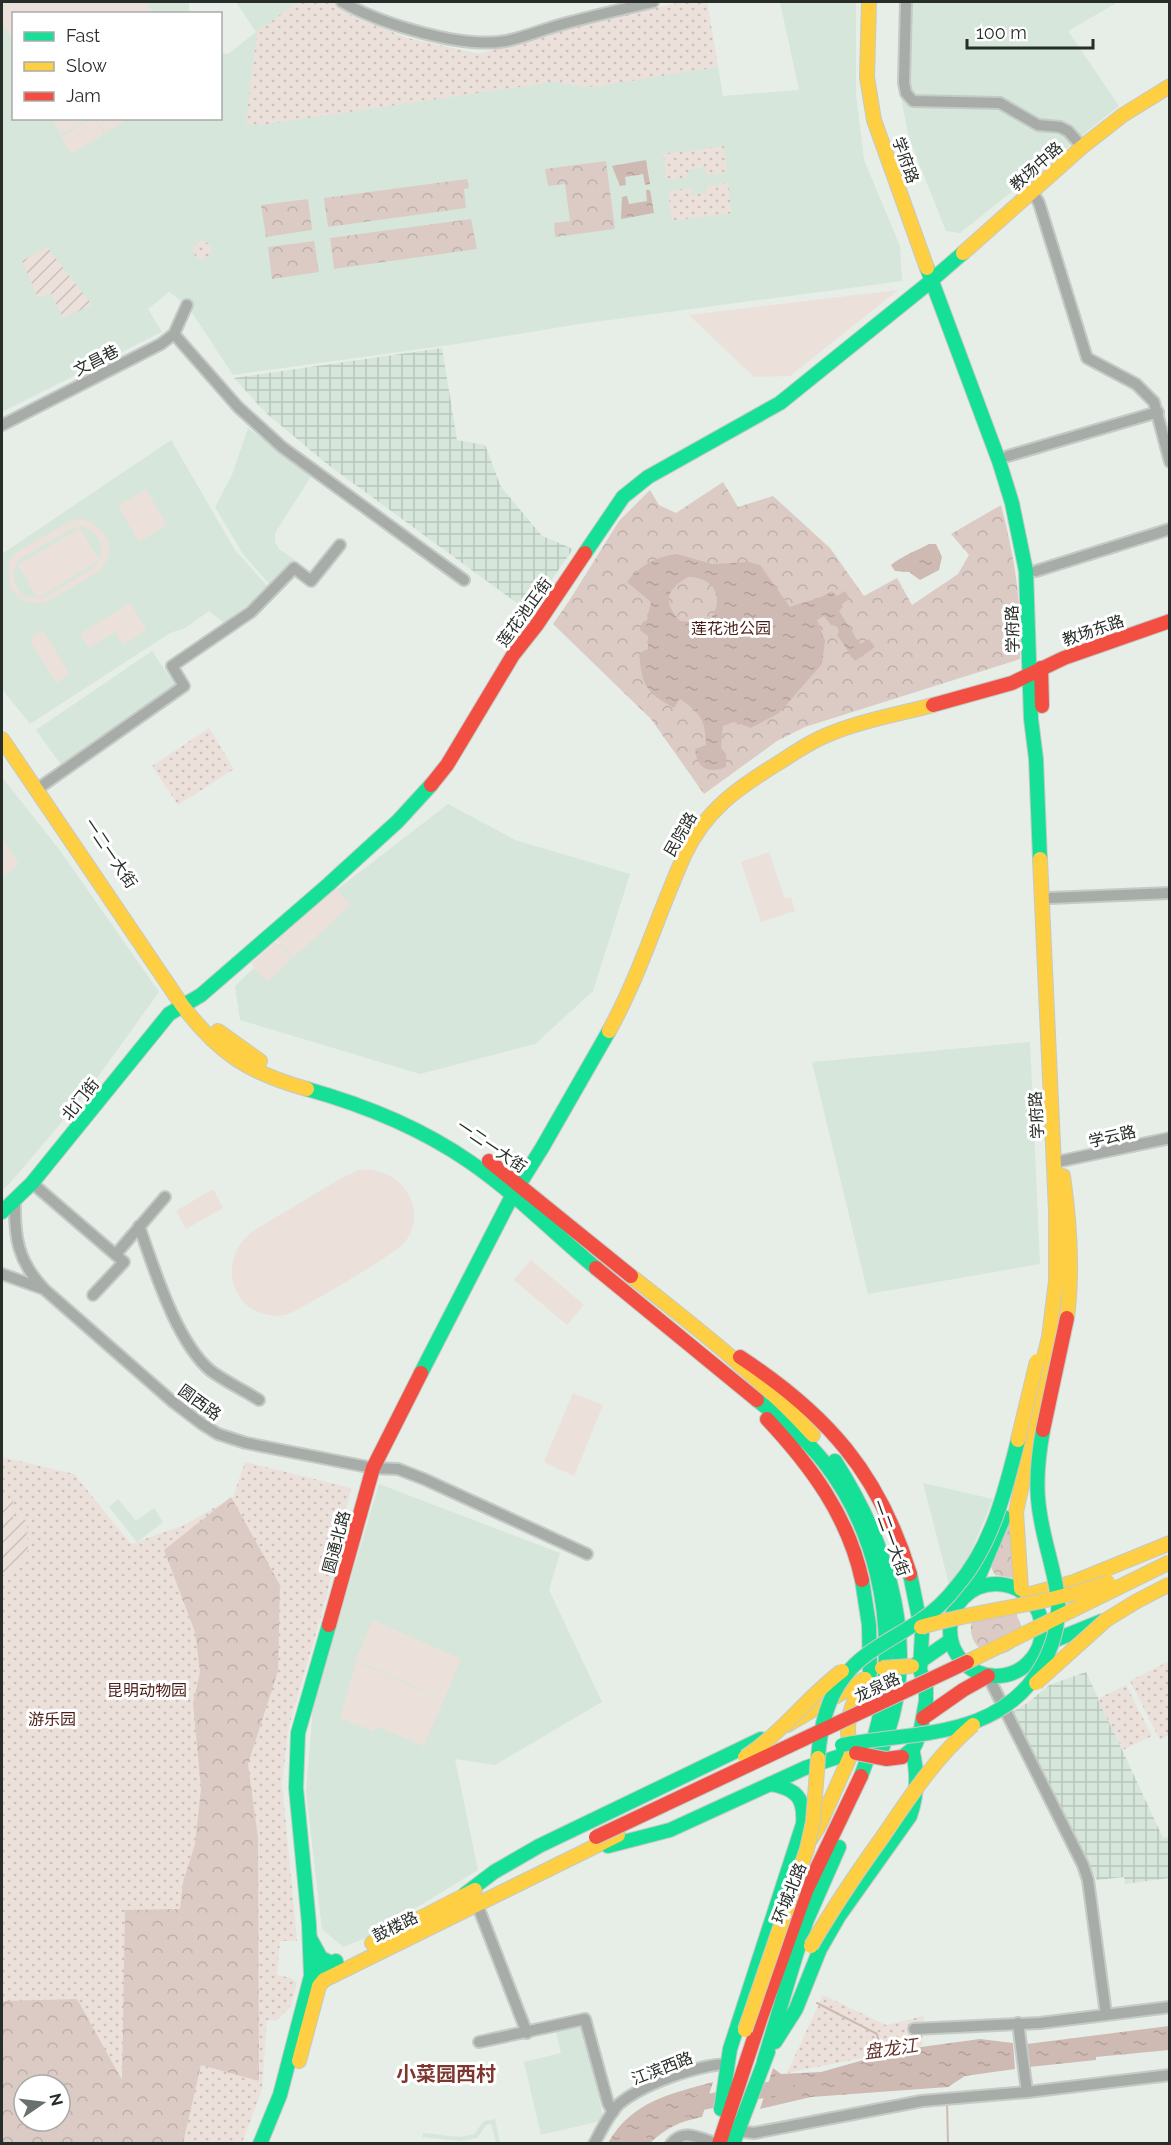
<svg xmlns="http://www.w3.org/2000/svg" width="1171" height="2145" font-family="Raleway,'Noto Sans SC',sans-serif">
<defs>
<pattern id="industrial-grid" width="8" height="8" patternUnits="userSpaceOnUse" patternTransform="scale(1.5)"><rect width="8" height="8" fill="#d6e6da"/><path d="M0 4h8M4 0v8" fill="none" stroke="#b8c6bb"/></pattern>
<pattern id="grass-dots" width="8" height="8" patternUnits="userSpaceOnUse" patternTransform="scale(1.5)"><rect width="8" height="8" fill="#ece0db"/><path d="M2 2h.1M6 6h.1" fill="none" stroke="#cac0bc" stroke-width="1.8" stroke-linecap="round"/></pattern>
<pattern id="forest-crowns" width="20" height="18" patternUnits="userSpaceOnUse" patternTransform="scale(1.5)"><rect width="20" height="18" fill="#dccbc5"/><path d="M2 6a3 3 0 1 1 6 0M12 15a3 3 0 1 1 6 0" fill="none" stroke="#bdafa9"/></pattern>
<pattern id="garden-furrows" width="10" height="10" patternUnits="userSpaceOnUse" patternTransform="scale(1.5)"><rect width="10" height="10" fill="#ece0db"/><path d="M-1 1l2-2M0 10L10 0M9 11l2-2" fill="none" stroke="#cac0bc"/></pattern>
<pattern id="water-ripples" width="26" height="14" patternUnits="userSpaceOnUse" patternTransform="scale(1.5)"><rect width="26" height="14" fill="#cfb9b3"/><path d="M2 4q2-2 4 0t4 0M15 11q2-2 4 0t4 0" fill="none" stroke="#b29f9a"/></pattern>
</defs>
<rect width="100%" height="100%" fill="#e6eee7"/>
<g fill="#d6e6da">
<polygon points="2,2 189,2 189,13 14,14 14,118 220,118 221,53 228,54 256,32 236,2 333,2 350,15 407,38 479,54 565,30 681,2 707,2 723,96 799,90 780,2 856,2 856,94 864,160 900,246 902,281 579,324 457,344 233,375 187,305 169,292 148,309 162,332 2,412"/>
<polygon points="900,2 1118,2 1068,31 1119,106 960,233 946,231 909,138 898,83"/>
<polygon points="248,428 312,475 275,533 275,542 279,549 295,560 271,586 243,554 215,507 232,475"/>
<polygon points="171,440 235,550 269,588 224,623 209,611 185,628 170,633 30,724 2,689 2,554"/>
<polygon points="152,651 175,685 62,766 36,730"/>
<polygon points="2,777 61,852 159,992 84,1096 9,1184 2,1190"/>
<polygon points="448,804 515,840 630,874 593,991 535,1044 420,1074 240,1020 235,986 334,892"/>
<polygon points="1030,1042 1040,1264 868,1294 812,1062"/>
<polygon points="923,1483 993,1499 967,1561 949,1584"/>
<polygon points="379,1484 560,1553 549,1590 602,1702 495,1765 455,1759 478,1870 368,1937 343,1947 322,1929 306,1792 313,1706"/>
<polygon points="118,1499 136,1521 154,1508 163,1522 137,1542 109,1507"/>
<polygon points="582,2026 604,2120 541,2135 524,2062 561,2053 556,2032"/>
<polygon points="495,2119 500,2143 496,2143 491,2124 486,2125 477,2138 461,2141 422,2137 423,2133 460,2137 474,2134 484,2121"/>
</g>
<g fill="url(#industrial-grid)">
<polygon points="442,348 457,440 485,445 501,487 542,536 573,549 529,612 327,464 266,413 234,378"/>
<polygon points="1086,1672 1163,1838 1169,1837 1169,1878 1125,1884 1124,1877 1097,1880 1012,1712 1029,1702 1049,1685"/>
</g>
<g fill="url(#grass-dots)" fill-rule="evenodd">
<polygon points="297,2 333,2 350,15 407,38 479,54 565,30 681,2 707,2 718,67 593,87 553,82 261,125 246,123 257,32"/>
<polygon points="724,146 727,172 706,175 705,167 689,170 689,177 667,180 663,154"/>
<polygon points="728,183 732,213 672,221 668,191 691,188 692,195 707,193 707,186"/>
<circle cx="202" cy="250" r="9"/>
<polygon points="209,728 234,769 178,805 152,766"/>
<path d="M 2,1457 L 74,1474 L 131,1544 L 184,1525 L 233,1497 L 245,1462 L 351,1488 L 327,1595 L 289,1726 L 282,1783 L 297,1941 L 280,1941 L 277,1975 L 291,1978 L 297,1982 L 291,2006 L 276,2021 L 267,2020 L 262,2090 L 242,2143 L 2,2143 ZM 24,2085 L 60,2085 L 60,2121 L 24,2121 Z"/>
<polygon points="1167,1662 1170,1666 1169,1735 1160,1740 1130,1681"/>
<polygon points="1126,1685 1152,1736 1123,1750 1097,1699"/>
<polygon points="823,1995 886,2025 924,2016 922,2046 787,2073"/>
</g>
<g fill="url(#forest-crowns)" fill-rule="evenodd">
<polygon points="606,161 615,229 555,237 554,223 570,221 565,184 548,186 545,169"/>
<polygon points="467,179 469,188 464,189 466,208 328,227 324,198"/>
<polygon points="308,199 312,230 266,237 261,205"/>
<polygon points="471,219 477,249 334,269 330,238"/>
<polygon points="314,241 319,272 272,279 268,247"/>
<path d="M 723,482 L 738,507 L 773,496 L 830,548 L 864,596 L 897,578 L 912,605 L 958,574 L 969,555 L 951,534 L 1001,505 C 1015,560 1022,602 1020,659 L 805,727 L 777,741 L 704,794 L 651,719 L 553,624 L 569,601 L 619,521 L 650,490 L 659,505 L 676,513 Z"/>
<path d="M 231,1497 L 280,1585 L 278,1671 L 248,1764 L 258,1838 L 259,2081 L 201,2065 L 183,2143 L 2,2143 L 2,2001 L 77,1999 L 122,2080 L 125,1910 L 180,1909 L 183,1882 L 195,1844 L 201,1789 L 193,1703 L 200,1672 L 195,1632 L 164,1550 ZM 24,2085 L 60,2085 L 60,2121 L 24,2121 Z"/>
<polygon points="1010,1519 1014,1578 995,1575 990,1565"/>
<path d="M 1015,1611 L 1022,1627 L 1014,1648 C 992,1665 965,1646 972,1620 Z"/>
</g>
<g fill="url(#garden-furrows)">
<polygon points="47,247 92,305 63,318 51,293 38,298 22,261"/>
<polygon points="2,1501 13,1501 13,1518 27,1520 28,1550 12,1570 2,1576"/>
</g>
<g fill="#ece0db" fill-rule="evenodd">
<polygon points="2,2 147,2 153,12 151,14 14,14 13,42 2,21"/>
<polygon points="51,119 89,119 61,135"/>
<polygon points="92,119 95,119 104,134 71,154 61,137"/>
<polygon points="96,119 129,119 105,133"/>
<polygon points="898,290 790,376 754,377 689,315"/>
<polygon points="146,489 167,525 139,542 118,506"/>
<path d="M 84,519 C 109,529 119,551 98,572 L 47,602 C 29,606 19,601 9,586 L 9,561 L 15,553 L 72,520 ZM 82,526 C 97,532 105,544 99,560 L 80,528 L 18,565 L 37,598 L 24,596 C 13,586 10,571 20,559 L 73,528 ZM 98,561 L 93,568 L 45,597 L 38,598 Z"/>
<polygon points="130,603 147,630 123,645 115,632 89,648 80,634"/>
<polygon points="43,630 70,675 56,683 29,639"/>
<polygon points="2,838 19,864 2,877"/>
<polygon points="769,852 785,899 791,897 795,911 761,922 741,862"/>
<polygon points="335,887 351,905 293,958 277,940"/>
<polygon points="276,942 292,959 267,982 251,964"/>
<path d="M 359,1170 C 398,1165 431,1207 405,1242 C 398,1252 298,1312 285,1315 C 275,1317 264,1315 254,1310 C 223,1292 226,1250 253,1231 L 345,1176 Z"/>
<polygon points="213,1189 223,1208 186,1229 176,1211"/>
<polygon points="531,1260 584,1305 567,1325 514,1280"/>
<polygon points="573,1393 603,1405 574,1476 544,1462"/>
<polygon points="373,1620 461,1659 444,1699 355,1660"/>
<polygon points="356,1662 444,1700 420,1754 423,1746 376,1726 372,1734 373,1731 340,1718"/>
</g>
<g fill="url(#water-ripples)" fill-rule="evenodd">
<polygon points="646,160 650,184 645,185 643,174 625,177 626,185 620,186 612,166"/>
<polygon points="646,190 650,190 654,213 621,219 622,197 627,196 629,204 647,201"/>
<path d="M 929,544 L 936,544 L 942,557 L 939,570 L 920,580 L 909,572 L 895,571 L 891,565 C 902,556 916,551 929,544 Z"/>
<path d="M 677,554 L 712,564 L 749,562 L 760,565 L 790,607 C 805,601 819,600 832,591 L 837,596 L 845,591 L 850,599 L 841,604 L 843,607 L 839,611 L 860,644 L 869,639 L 875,647 L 855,661 L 837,635 L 839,631 L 836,626 L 831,625 L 824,616 L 817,620 L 825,641 L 822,664 L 779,713 L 751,728 L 734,722 L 723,726 L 721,748 L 726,754 L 726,767 C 709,774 697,769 695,749 L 706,745 C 705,719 701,714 680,699 L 674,708 C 645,692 642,685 639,653 L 648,649 L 648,636 L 640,630 L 642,623 L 647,620 L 651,602 L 627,582 C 641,565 655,557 677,554 ZM 688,577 C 717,577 726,602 707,623 L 680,621 C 662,601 667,589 688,577 Z"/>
<polygon points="1169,2026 1169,2050 1096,2057 1096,2060 1029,2067 1027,2044"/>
<polygon points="980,2039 1013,2043 1015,2069 965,2076 948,2087 811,2097 760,2109 773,2068 781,2074 821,2072 899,2050"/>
<path d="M 713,2082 L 702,2117 C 680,2121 666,2128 650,2143 L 608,2143 C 632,2101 670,2094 713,2082 Z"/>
</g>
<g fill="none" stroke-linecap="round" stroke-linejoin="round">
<g stroke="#cfb9b3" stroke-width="2">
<polyline points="817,2003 877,2034 882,2056"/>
<polyline points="947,2101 948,2144"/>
</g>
<polyline stroke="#cfb9b3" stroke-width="15" points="687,2108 700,2103 786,2086"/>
<defs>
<g id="street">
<path d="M 342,2 C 381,24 462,49 506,41 C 525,37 544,29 563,24 C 593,16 623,9 653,2"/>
<polyline points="906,2 904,83 906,93 913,101 1000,103 1038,125 1060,127 1068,131 1077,141"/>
<polyline points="1032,191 1039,203 1087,358 1136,384 1154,402 1170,462"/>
<polyline points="174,334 238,407 282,447 464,580"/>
<polyline points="2,425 161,344 174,334 187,305"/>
<polyline points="1008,456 1158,412"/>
<polyline points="1036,571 1170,529"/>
<polyline points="43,785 184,686 172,666 251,612 294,568 311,581 340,545"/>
<polyline points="1050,898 1170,893"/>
<polyline points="1061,1161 1170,1138"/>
<polyline points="32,1183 124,1262 93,1295"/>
<path d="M 15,1200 C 14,1238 18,1261 44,1289 L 173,1402 L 202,1424 L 218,1434 L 246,1443 L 373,1468 L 398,1469 L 424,1479 L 587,1554"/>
<path d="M 139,1226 C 154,1268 176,1342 211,1371 C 226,1382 244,1390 259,1400"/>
<polyline points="116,1254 165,1197"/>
<polyline points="2,1274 41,1288"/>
<polyline points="988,1676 1083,1865 1088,1880 1106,2014"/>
<polyline points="477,1904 527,2033"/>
<polyline points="1018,2023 1027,2092"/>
<polyline points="914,2029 1040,2023 1170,2007"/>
<polyline points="479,2042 585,2019 608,2103 613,2112"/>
<polyline points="738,2131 754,2133 922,2101 1027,2092 1170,2075"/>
<path d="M 594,2144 C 601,2131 609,2114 619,2104 C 643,2084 697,2065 728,2064"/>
<path d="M 671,2144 C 684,2128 700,2138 717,2144"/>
</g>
<g id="fast">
<polyline points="927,268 999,461 1012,503 1026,571 1031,719 1036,759 1040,859"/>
<polyline points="585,553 623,497 648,477 780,403 925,286 963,253"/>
<path d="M 307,1089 C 364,1105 421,1128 470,1162 C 515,1193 554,1233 596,1268"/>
<polyline points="2,1212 32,1183 169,1014 201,995 329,884 398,821 431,785"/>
<polyline points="421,1373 512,1196 542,1148 609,1031"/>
<path d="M 757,1400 C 781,1419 805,1438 824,1462 C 875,1528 894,1614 883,1696 C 880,1724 871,1750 861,1776"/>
<path d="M 835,1461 C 882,1535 915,1625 893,1714 C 890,1726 886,1737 882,1749"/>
<polyline points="862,1580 869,1625 870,1673"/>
<circle cx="996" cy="1630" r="46"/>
<polyline points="967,1594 976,1583 1004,1517"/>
<polyline points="1043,1645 1102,1621"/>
<polyline points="915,1665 951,1640"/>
<polyline points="902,1757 913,1749 916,1743 921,1728 926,1701 926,1687 920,1670 922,1633 910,1574"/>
<polyline points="608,1846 670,1830 805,1768 852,1752 856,1753"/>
<polyline points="465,1894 494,1872 539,1846 761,1739"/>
<polyline points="310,1938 321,1958 338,1966"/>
<polyline points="311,1976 336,1961"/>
<path d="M 775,2042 L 796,2009 L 820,1949 L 839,1916 L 910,1816 C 918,1793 918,1772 912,1749"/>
<polyline points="764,2061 806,1922 839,1847"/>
<path d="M 721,2109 L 730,2049 L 803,1824 C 805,1797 796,1789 770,1784"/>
<polyline points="260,2144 280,2095 311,1976 309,1924 296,1788 298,1733 329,1625"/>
<polyline points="733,2144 768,2052"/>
</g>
<g id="slow">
<polyline points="869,2 867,77 874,120 927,268"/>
<polyline points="963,253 1082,147 1123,115 1170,86"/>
<path d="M 2,739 L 182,1005 C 218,1053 249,1073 307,1089"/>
<polyline points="218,1031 260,1061"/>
<path d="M 609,1031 C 640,975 658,914 684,856 C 705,810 739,787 780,762 C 797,751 813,740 832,733 C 863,720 900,714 933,705"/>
<path d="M 1063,1176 C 1070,1224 1073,1270 1067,1318"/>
<path d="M 631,1276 C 694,1326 759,1376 813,1435"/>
<polyline points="1039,1378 1049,1337 1056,1281 1056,1211 1040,859"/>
<polyline points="1021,1589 1016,1512 1047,1369"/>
<polyline points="1027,1595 1074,1582 1170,1543"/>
<polyline points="787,1725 865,1679"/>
<path d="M 810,1840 L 819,1826 L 852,1752 C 842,1725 852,1703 865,1679"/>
<polyline points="372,1943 475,1890"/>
<polyline points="324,1980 618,1835"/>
<polyline points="299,2061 319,1986 324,1980"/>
</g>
<g id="jam">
<polyline points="1041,668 1042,706"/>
<polyline points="933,705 1012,683 1064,658 1170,621"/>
<polyline points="431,785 447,765 513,655 536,626 585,553"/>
<polyline points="489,1161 631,1276"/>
<polyline points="596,1268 757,1400"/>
<path d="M 740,1357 C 827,1414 879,1473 910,1574"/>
<path d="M 767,1419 C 811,1466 848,1516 862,1580"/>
<polyline points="329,1625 373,1468 421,1373"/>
<polyline points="923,1718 963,1690 988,1676"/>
<polyline points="719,2144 761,2017 806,1891 861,1776"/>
</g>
</defs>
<use href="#street" stroke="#c4cac6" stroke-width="14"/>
<use href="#fast" stroke="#c4cac6" stroke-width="16"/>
<use href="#slow" stroke="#c4cac6" stroke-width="16"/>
<use href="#jam" stroke="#c4cac6" stroke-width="16"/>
<use href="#street" stroke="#a8aca8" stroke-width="10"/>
<use href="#fast" stroke="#16e098" stroke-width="14"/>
<use href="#slow" stroke="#ffcf43" stroke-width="14"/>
<use href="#jam" stroke="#f24e42" stroke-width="14"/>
<defs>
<g id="fast-bridge">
<path d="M 842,1745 C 915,1731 1003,1740 1044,1662 C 1055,1641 1061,1615 1057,1592 C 1052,1560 1040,1530 1038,1498 C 1036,1475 1039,1452 1043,1430"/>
<path d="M 818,1758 C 820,1730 826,1700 844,1677 C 863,1651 895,1638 921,1620 C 935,1611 947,1599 957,1586 C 992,1546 1006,1489 1018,1440"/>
</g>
<g id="slow-bridge">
<polyline points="1018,1440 1037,1361"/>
<path d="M 921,1627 C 983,1609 1048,1605 1108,1582"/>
<polyline points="967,1662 1170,1562"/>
<polyline points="882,1668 912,1666"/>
<polyline points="1036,1683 1106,1620 1137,1601 1170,1584"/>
<path d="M 745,1757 C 782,1733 807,1697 842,1671"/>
<path d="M 811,1946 C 833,1908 858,1871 884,1835 C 911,1795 936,1757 973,1725"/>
<polyline points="745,2030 807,1849 813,1822 818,1758"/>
</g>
<g id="jam-bridge">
<polyline points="1043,1430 1067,1318"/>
<polyline points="856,1753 886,1759 902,1757"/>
<polyline points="596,1837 967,1662"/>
</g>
</defs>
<use href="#fast-bridge" stroke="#c4cac6" stroke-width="16" stroke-linecap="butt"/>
<use href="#slow-bridge" stroke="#c4cac6" stroke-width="16" stroke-linecap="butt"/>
<use href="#jam-bridge" stroke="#c4cac6" stroke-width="16" stroke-linecap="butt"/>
<use href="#fast-bridge" stroke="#16e098" stroke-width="14"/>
<use href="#slow-bridge" stroke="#ffcf43" stroke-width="14"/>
<use href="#jam-bridge" stroke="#f24e42" stroke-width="14"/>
</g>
<g text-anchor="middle" stroke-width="6" stroke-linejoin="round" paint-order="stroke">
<g font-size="16" fill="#272d29" stroke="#fff">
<text transform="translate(906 160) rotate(70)" y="6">学府路</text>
<text transform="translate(1036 166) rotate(-42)" y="6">教场中路</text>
<text transform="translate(96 360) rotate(-27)" y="6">文昌巷</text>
<text transform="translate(524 612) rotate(-54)" y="6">莲花池正街</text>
<text transform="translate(1012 629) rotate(-91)" y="6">学府路</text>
<text transform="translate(1093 630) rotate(-19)" y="6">教场东路</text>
<text transform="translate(680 834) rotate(-60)" y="6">民院路</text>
<text transform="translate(111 853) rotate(56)" y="6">一二一大街</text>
<text transform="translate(80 1099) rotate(-51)" y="6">北门街</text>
<text transform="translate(1036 1115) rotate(-93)" y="6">学府路</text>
<text transform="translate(1112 1136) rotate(-13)" y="6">学云路</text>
<text transform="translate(492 1146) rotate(34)" y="6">一二一大街</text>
<text transform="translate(200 1402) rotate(36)" y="6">圆西路</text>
<text transform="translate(891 1538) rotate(70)" y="6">一二一大街</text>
<text transform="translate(336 1542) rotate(-75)" y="6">圆通北路</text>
<text transform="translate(877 1687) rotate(-25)" y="6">龙泉路</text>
<text transform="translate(789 1893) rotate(-68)" y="6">环城北路</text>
<text transform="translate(395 1926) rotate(-26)" y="6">鼓楼路</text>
<text transform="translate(662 2068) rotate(-21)" y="6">江滨西路</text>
</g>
<g font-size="16" fill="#4b1c17" stroke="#fff">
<text x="731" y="634">莲花池公园</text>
<text x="147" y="1696">昆明动物园</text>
<text x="52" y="1725">游乐园</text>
</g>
<g font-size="18" font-style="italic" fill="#65342d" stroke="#fff">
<text transform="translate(891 2049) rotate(-8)" y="6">盘龙江</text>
</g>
<g font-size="20" font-weight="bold" fill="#7d372f" stroke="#fff">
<text x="446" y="2081">小菜园西村</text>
</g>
</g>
<rect width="1171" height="2145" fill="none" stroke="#272d29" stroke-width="6"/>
<rect x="12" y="12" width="210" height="108" fill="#ffffff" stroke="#a9aba9" stroke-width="1.5"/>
<rect x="24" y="32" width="30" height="9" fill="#16e098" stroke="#a9aba9" stroke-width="1.5"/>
<text x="66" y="42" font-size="18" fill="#272d29">Fast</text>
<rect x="24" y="62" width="30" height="9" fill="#ffcf43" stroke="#a9aba9" stroke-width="1.5"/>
<text x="66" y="72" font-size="18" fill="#272d29">Slow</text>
<rect x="24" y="92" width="30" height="9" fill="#f24e42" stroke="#a9aba9" stroke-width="1.5"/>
<text x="66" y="102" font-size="18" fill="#272d29">Jam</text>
<g transform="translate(42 2103) rotate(76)"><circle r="28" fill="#ffffff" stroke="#a9aba9" stroke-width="1.5"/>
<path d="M0-4.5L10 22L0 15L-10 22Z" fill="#6a716c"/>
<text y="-9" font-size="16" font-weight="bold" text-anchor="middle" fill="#272d29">N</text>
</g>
<path d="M967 39v9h126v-9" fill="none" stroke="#272d29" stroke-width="3"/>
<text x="976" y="39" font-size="18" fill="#272d29" stroke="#ffffff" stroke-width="4.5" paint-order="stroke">100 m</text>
</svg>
